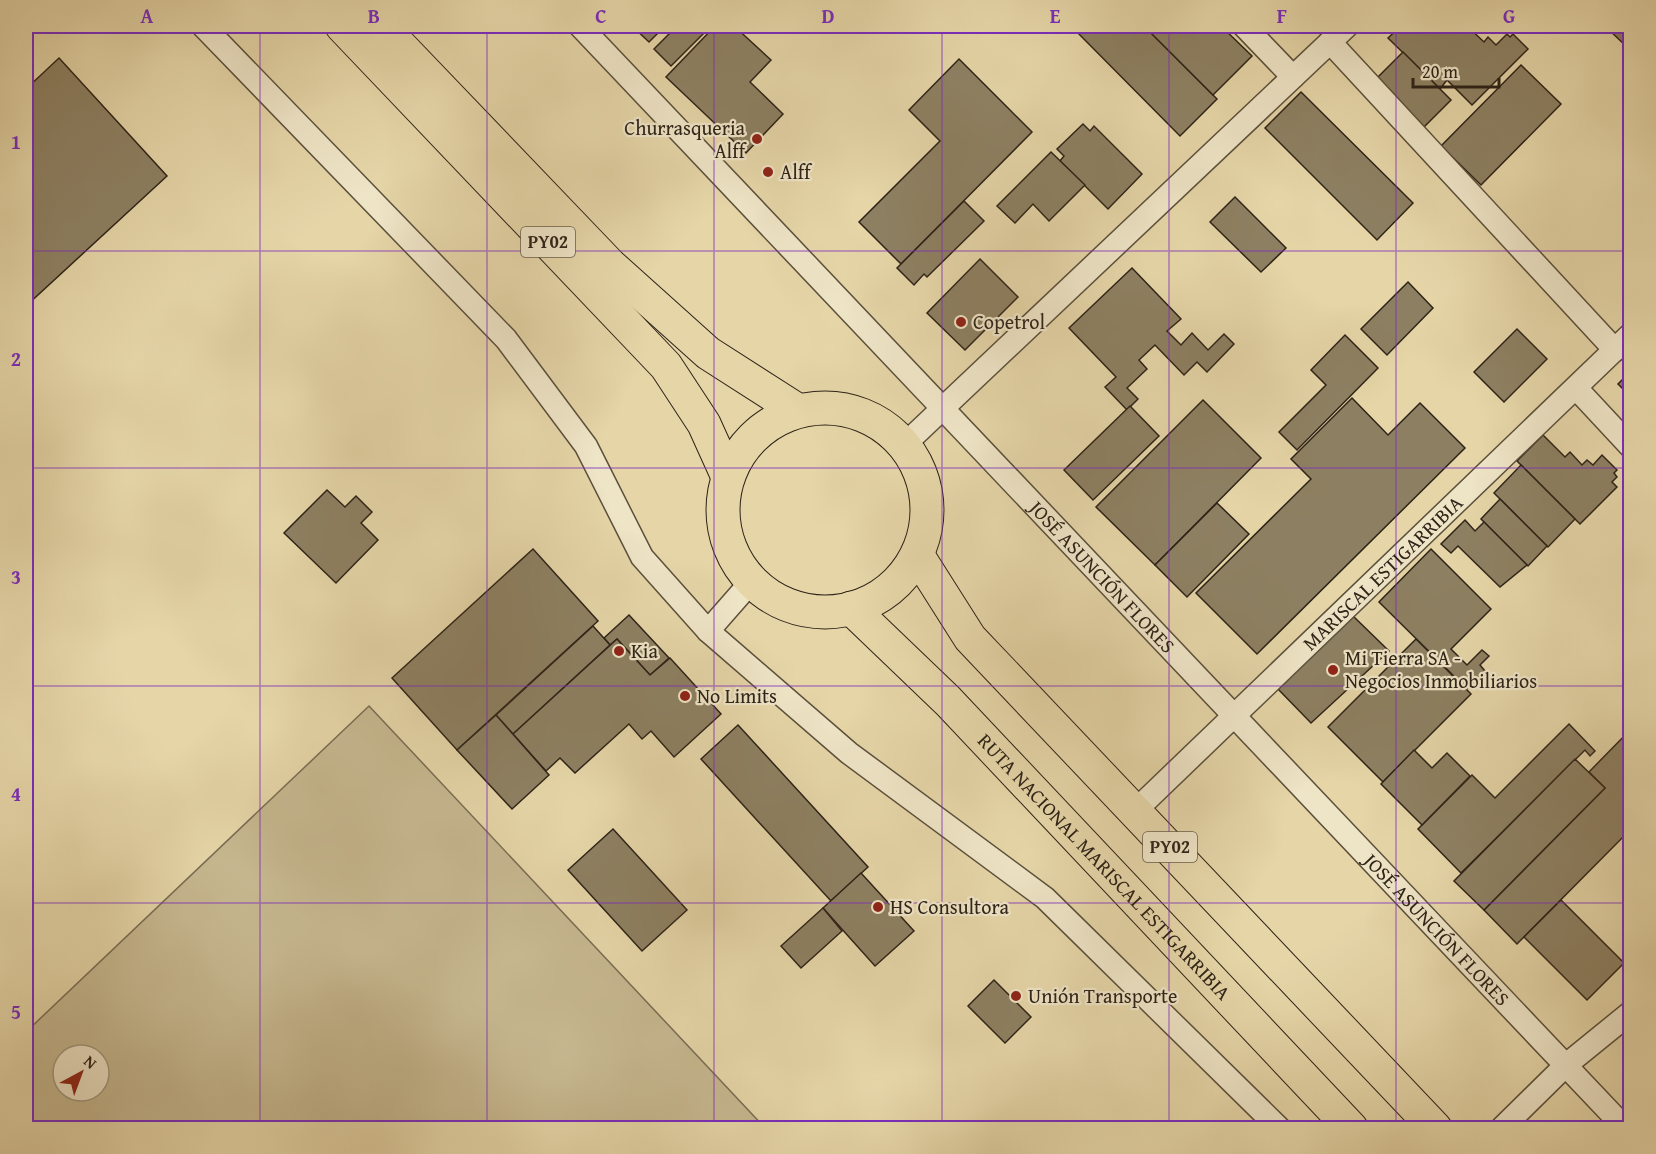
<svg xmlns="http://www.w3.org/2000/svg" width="1656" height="1154" font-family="'Gentium Book Plus',serif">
<rect width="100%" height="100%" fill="#e5d5a7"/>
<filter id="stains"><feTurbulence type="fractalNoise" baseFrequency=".00333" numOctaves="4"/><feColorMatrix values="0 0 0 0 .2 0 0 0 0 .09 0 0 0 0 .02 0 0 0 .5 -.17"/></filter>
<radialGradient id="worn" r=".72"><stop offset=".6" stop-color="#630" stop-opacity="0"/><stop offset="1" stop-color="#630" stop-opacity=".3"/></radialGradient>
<path fill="#c6b78f" stroke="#7a6d54" stroke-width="1.5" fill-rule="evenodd" d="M 369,706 L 765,1128 L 26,1128 L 26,1032 ZM 63,1055 L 99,1055 L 99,1091 L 63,1091 Z"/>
<g fill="#8d8062" stroke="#2e2318" stroke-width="1.5">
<polygon points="632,26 665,26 649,42"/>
<polygon points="677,26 711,26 671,66 654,49"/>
<polygon points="715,26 734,26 771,60 750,82 783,114 746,153 666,77"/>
<polygon points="1074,26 1144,26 1217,99 1180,136 1072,27"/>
<polygon points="1144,26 1221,26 1252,56 1213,95"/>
<polygon points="1401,26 1467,26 1484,42 1488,37 1496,45 1507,34 1510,37 1513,34 1528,49 1472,105 1447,80 1440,89 1388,38"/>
<polygon points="1508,26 1521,26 1515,32"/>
<polygon points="1605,26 1630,26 1630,48 1629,49"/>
<polygon points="1403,52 1451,100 1424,127 1376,79"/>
<polygon points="59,58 167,176 26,306 26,89"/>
<polygon points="959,59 1032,132 901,264 859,222 940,141 909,110"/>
<polygon points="1521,65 1561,104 1481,185 1441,146"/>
<polygon points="1301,92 1413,203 1377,240 1265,128"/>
<polygon points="1083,124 1090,131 1094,126 1142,174 1108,209 1060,161 1064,156 1057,149"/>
<polygon points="1051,152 1085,185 1049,221 1033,204 1015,223 997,206"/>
<polygon points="1235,197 1286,248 1261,272 1210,222"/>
<polygon points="964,201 984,221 927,277 924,274 914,285 897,268"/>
<polygon points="980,259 1018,297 965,350 927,313"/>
<polygon points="1132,268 1181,319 1167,331 1181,345 1192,333 1208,350 1224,334 1234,344 1207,372 1197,362 1184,375 1155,345 1139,360 1147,369 1127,388 1138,399 1127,410 1105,387 1116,377 1069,328"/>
<polygon points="1408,282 1433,308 1387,355 1361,329"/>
<polygon points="1517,329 1547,359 1504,402 1474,372"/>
<polygon points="1345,335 1378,368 1297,450 1279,432 1326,385 1311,370"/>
<polygon points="1630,372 1630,396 1618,384"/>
<polygon points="1352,398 1388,435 1420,403 1465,448 1257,654 1196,593 1311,479 1291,459"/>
<polygon points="1203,400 1261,458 1155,565 1096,507"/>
<polygon points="1630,400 1630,413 1624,407"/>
<polygon points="1130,406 1159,436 1093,500 1064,470"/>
<polygon points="1543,435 1565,457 1570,452 1582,465 1587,460 1593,465 1602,455 1617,470 1614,473 1617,477 1612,482 1617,487 1580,524 1517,461"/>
<polygon points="1521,465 1575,519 1548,547 1494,493"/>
<polygon points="327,490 345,507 356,496 372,512 361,523 378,540 336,583 284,533"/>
<polygon points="1500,499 1547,546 1528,566 1481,519"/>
<polygon points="1217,503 1249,534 1187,597 1155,565"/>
<polygon points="1465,520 1475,531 1484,522 1527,565 1500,587 1458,546 1451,553 1441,544"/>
<polygon points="533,549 598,621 457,750 392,678"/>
<polygon points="1431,549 1491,609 1451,649 1467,665 1482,650 1489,656 1480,665 1485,671 1467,689 1379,602"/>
<polygon points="629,615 669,658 650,675 617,639 610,645 604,638"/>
<polygon points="1352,615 1389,651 1311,723 1278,689"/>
<polygon points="593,626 610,645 513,734 496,715"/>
<polygon points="617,639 650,675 670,658 721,714 674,757 651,731 642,739 629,724 575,773 560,758 546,771 513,734"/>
<polygon points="1416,639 1471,694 1383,782 1328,727"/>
<polygon points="496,715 549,775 512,809 457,750"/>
<polygon points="1569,724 1595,751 1590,756 1585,750 1461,873 1418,829 1472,775 1495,798"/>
<polygon points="738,725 868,867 831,901 701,759"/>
<polygon points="1630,730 1630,830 1517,944 1484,910 1605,788 1589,772"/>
<polygon points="1414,750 1432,768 1447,753 1470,776 1422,825 1381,784"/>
<polygon points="1575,759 1605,788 1484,910 1454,881"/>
<polygon points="613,829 687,910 642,951 568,870"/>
<polygon points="861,873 914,931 875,966 823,908"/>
<polygon points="1561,900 1624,963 1587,1000 1524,937"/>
<polygon points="823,908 842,931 801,968 781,946"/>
<polygon points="994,980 1031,1017 1005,1043 968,1006"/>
</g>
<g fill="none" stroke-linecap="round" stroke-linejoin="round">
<defs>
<g id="street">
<polyline points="203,26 506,339 586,446 642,557 708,631 849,753 1045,898 1279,1128"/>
<path id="s1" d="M 580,26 L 1625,1128"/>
<polyline points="1244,26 1293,77"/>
<polyline points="1330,42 1615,350"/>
<polyline points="1576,388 1630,446"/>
<polyline points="905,444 1347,26"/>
<polyline points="708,631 751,582"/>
<path id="s2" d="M 1136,810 L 1630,335"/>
<polyline points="1502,1128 1566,1065 1630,1013"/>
</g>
<g id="highway">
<polyline points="342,26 666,366 704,424 728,477"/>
<polyline points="381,26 610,265 708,353 797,410"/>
<circle cx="825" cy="510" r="102"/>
<polyline points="918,556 970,638 1435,1128"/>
<path id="s3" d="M 851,608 L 948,701 L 1351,1128"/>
</g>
</defs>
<use href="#street" stroke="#5c503c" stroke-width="25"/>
<use href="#highway" stroke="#2e2318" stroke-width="35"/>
<use href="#street" stroke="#eee4c6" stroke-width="22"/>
<use href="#highway" stroke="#e5d5a7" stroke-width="33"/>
</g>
<path fill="none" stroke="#7b2cbf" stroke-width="1.5" stroke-opacity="0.55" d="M 260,26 L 260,1128M 487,26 L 487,1128M 714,26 L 714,1128M 942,26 L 942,1128M 1169,26 L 1169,1128M 1396,26 L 1396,1128M 26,251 L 1630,251M 26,468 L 1630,468M 26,686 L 1630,686M 26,903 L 1630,903"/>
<g fill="#8f2418" stroke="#eee4c6" stroke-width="2">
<circle cx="757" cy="139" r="6"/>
<circle cx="768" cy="172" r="6"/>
<circle cx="961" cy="322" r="6"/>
<circle cx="619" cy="651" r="6"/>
<circle cx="1333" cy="670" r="6"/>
<circle cx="685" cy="696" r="6"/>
<circle cx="878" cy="907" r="6"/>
<circle cx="1016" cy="996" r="6"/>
</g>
<g text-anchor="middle" stroke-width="4.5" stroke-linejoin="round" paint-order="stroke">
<g fill="#eee4c6" stroke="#685d4c" stroke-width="1.5">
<rect x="521" y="227" width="54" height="30" rx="4.5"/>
<rect x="1143" y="832" width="54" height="30" rx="4.5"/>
</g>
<g font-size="18" font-weight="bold" fill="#2e2318">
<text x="548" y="248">PY02</text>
<text x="1170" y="853">PY02</text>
</g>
<g font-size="20" fill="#2e2318" stroke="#eee4c6" text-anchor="start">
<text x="745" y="135" text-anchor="end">Churrasqueria<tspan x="745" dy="23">Alff</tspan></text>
<text x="780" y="179">Alff</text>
<text x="973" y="329">Copetrol</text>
<text x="631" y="658">Kia</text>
<text x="1345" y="665">Mi Tierra SA -<tspan x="1345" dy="23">Negocios Inmobiliarios</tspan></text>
<text x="697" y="703">No Limits</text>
<text x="890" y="914">HS Consultora</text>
<text x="1028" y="1003">Unión Transporte</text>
</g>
<g font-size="20" fill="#2e2318" stroke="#eee4c6">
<text dy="7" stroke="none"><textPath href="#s2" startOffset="342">MARISCAL ESTIGARRIBIA</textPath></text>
<text dy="7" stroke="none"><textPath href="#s1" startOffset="759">JOSÉ ASUNCIÓN FLORES</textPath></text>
<text dy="7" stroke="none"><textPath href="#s3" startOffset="362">RUTA NACIONAL MARISCAL ESTIGARRIBIA</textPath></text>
<text dy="7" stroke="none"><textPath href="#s1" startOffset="1245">JOSÉ ASUNCIÓN FLORES</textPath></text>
</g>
</g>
<rect width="1656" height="1154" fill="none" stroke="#e5d5a7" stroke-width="66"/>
<g transform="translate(81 1073) rotate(41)"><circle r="28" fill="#eee4c6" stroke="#a19780" stroke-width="1.5"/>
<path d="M0-4.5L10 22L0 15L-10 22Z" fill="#8f2418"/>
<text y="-9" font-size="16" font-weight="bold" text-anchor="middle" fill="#2e2318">N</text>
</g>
<path d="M1413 78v9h86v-9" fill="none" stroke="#2e2318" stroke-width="3"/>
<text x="1422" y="78" font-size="18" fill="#2e2318" stroke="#eee4c6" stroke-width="4.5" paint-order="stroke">20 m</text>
<rect x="33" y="33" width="1590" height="1088" fill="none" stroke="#7b2cbf" stroke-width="2"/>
<g font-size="20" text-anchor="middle" font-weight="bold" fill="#7b2cbf">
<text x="147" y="23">A</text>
<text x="374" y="23">B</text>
<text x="601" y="23">C</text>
<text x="828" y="23">D</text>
<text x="1055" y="23">E</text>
<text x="1282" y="23">F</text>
<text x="1509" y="23">G</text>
<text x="16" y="149">1</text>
<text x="16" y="366">2</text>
<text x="16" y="584">3</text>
<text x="16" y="801">4</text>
<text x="16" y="1019">5</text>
</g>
<rect width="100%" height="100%" filter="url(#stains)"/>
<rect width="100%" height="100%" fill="url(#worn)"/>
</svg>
